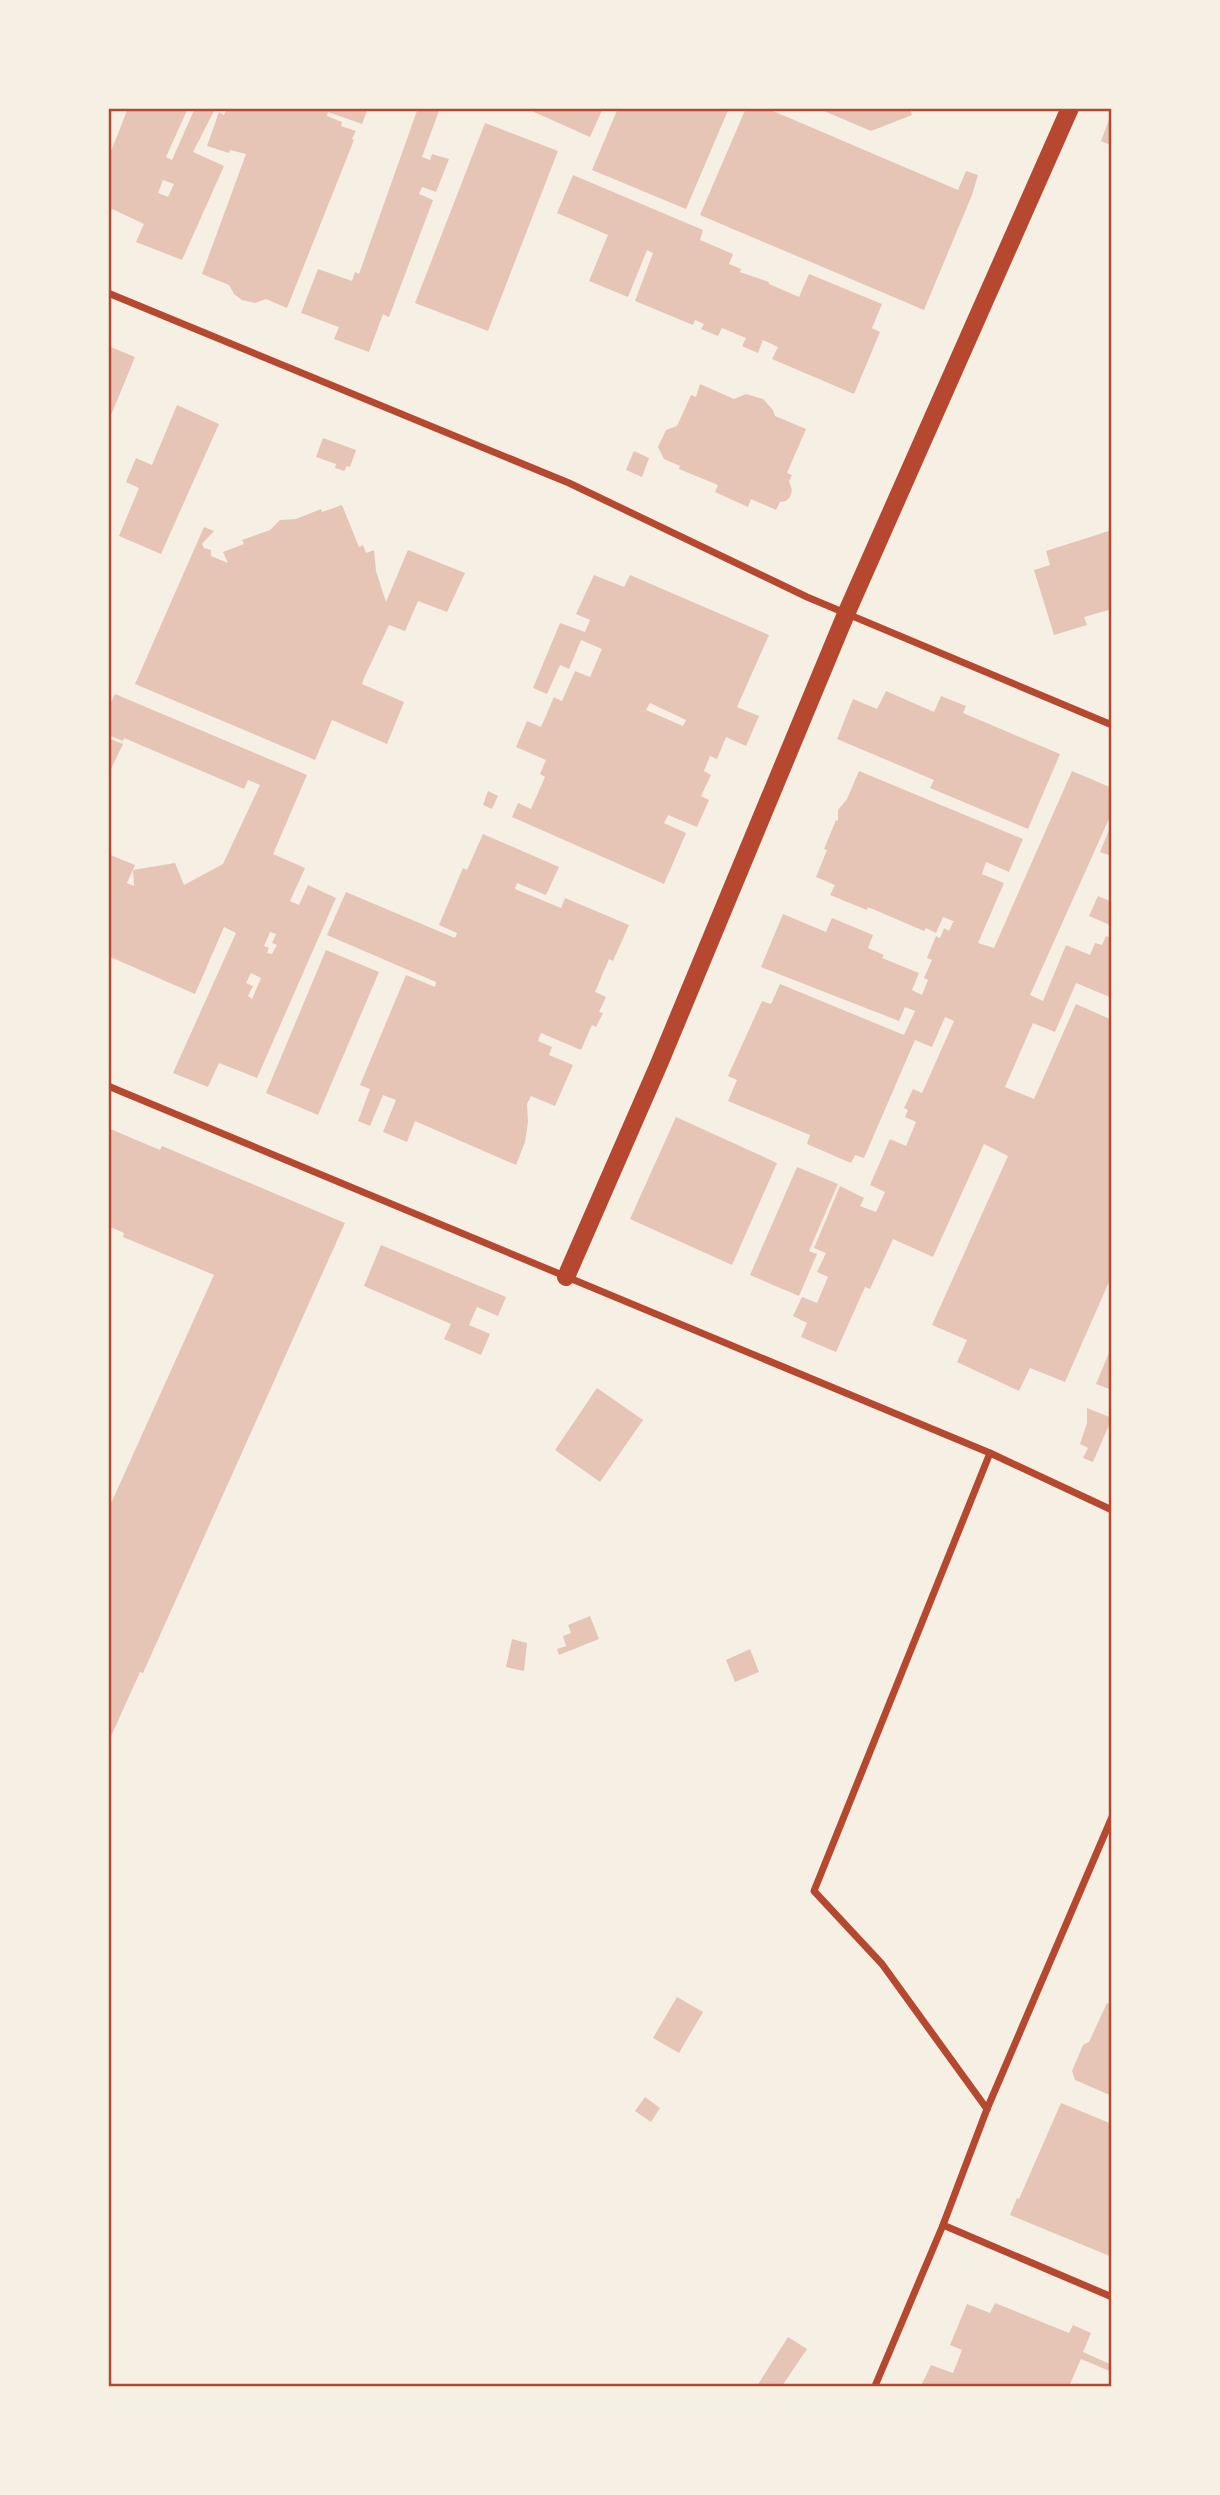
<svg xmlns="http://www.w3.org/2000/svg" width="1220" height="2495" font-family="'Nunito Sans',sans-serif">
<rect width="100%" height="100%" fill="#f6efe4"/>
<g fill="#e6c5b7" fill-rule="evenodd">
<path d="M 128,108 L 188,108 L 166,157 L 172,160 L 195,108 L 214,111 L 193,152 L 224,166 L 182,260 L 136,242 L 144,224 L 108,207 L 108,159 ZM 163,180 L 174,184 L 168,197 L 158,193 Z"/>
<polygon points="227,108 368,108 362,124 328,112 327,116 342,122 341,126 356,131 352,139 354,140 287,308 266,299 255,303 242,300 234,294 229,285 202,274 246,154 230,150 229,153 207,146 219,112 224,115"/>
<polygon points="418,108 440,108 422,157 430,160 432,154 449,159 436,192 422,187 419,194 433,200 389,317 383,314 369,352 334,339 339,327 301,313 318,269 352,281 355,272 359,274"/>
<polygon points="525,108 603,108 590,137"/>
<polygon points="618,108 729,108 686,209 592,170"/>
<polygon points="746,108 766,108 958,190 966,171 978,175 972,195 924,310 700,215"/>
<polygon points="817,108 910,108 912,115 871,131"/>
<polygon points="1111,115 1112,115 1112,146 1101,141"/>
<polygon points="485,123 558,151 488,331 415,303"/>
<polygon points="573,175 703,230 700,240 733,254 729,264 741,269 740,272 769,282 769,284 799,297 809,274 882,304 872,328 880,332 854,394 772,359 778,347 763,340 758,353 742,346 746,338 722,328 718,336 701,329 704,324 695,320 693,325 635,301 653,253 647,250 628,297 589,281 608,235 557,213"/>
<polygon points="108,346 135,357 109,420 108,420"/>
<polygon points="700,384 734,399 746,394 763,399 773,410 775,416 806,429 787,473 792,475 789,481 792,490 790,497 786,501 780,502 776,510 751,499 748,507 715,492 718,485 679,469 680,466 664,459 658,447 666,430 677,426 691,395 696,397"/>
<polygon points="177,405 219,424 161,554 119,536 139,488 126,482 136,458 152,465"/>
<polygon points="323,438 356,450 350,467 347,466 344,471 335,468 336,464 316,457"/>
<polygon points="634,451 649,458 642,477 626,470"/>
<polygon points="342,505 359,547 363,545 366,553 374,550 376,571 386,602 408,550 465,573 447,612 418,601 405,631 389,625 364,678 362,684 404,702 387,744 332,720 315,760 135,684 204,527 214,531 202,544 204,548 211,550 211,556 228,563 223,552 244,544 242,540 270,530 280,520 296,519 321,509 322,512"/>
<polygon points="1112,530 1112,609 1084,617 1087,625 1054,635 1034,570 1050,565 1046,551"/>
<path d="M 594,575 L 624,587 L 630,575 L 769,635 L 737,707 L 759,716 L 746,746 L 726,737 L 717,759 L 710,756 L 704,771 L 711,775 L 701,796 L 709,800 L 697,827 L 668,815 L 664,823 L 686,833 L 664,884 L 512,817 L 518,803 L 531,809 L 545,777 L 540,774 L 546,760 L 516,747 L 527,721 L 541,727 L 554,697 L 562,701 L 575,671 L 590,677 L 602,649 L 581,640 L 569,669 L 560,665 L 547,694 L 533,688 L 560,623 L 585,632 L 590,620 L 576,614 ZM 650,703 L 686,720 L 683,726 L 646,710 Z"/>
<polygon points="886,691 934,712 941,696 966,706 963,713 1060,754 1028,829 930,788 934,780 837,739 853,699 877,709"/>
<path d="M 115,694 L 307,775 L 273,854 L 305,868 L 290,901 L 299,905 L 308,885 L 336,898 L 257,1078 L 219,1063 L 208,1087 L 173,1073 L 236,933 L 224,927 L 195,994 L 108,956 L 108,854 L 135,865 L 127,883 L 134,886 L 133,870 L 175,863 L 184,885 L 223,864 L 260,785 L 248,780 L 244,789 L 124,738 L 123,741 L 108,735 L 108,708 ZM 270,932 L 276,934 L 272,943 L 277,945 L 272,954 L 267,953 L 269,948 L 264,946 ZM 251,973 L 261,978 L 252,999 L 248,996 L 253,986 L 246,983 Z"/>
<polygon points="108,738 123,744 108,775"/>
<polygon points="859,771 1023,839 1009,872 986,862 982,874 1004,883 978,943 994,948 1072,771 1112,788 1112,812 1030,995 1043,1001 1066,945 1090,955 1095,943 1102,945 1106,936 1112,938 1112,998 1076,983 1055,1032 1033,1023 1005,1087 1034,1099 1076,1004 1112,1020 1112,1275 1065,1382 1030,1368 1019,1391 957,1362 967,1340 932,1325 1008,1156 984,1144 933,1257 893,1239 870,1289 865,1287 836,1352 801,1337 807,1323 793,1316 802,1297 817,1303 828,1277 817,1272 826,1253 814,1248 840,1186 864,1198 860,1206 876,1212 885,1192 870,1185 890,1139 906,1146 916,1122 905,1117 908,1110 904,1108 913,1089 922,1093 954,1021 945,1017 932,1047 915,1040 864,1158 855,1155 851,1163 807,1144 810,1135 728,1101 737,1080 728,1076 762,1001 771,1004 780,984 904,1035 915,1011 905,1007 899,1021 761,967 783,914 826,932 832,918 873,935 868,948 884,955 882,958 919,973 912,990 922,995 928,980 924,978 932,960 927,958 936,936 940,938 944,928 949,931 953,922 955,922 943,917 936,933 926,928 924,931 868,907 867,910 830,895 835,885 816,877 827,850 824,849 836,820 838,821 838,810 847,799"/>
<polygon points="488,791 498,796 492,809 483,805"/>
<polygon points="1111,825 1112,825 1112,856 1100,852"/>
<polygon points="483,834 559,867 546,895 517,883 515,889 561,908 565,898 629,925 613,961 609,959 595,992 606,997 599,1012 603,1013 596,1027 592,1025 581,1050 541,1033 538,1041 552,1047 549,1055 573,1065 555,1106 531,1096 527,1104 528,1122 525,1142 516,1165 415,1121 407,1142 383,1132 396,1100 383,1095 370,1126 358,1121 370,1089 360,1085 406,975 435,987 436,982 327,935 346,892 455,938 457,933 439,925 463,868 467,870"/>
<polygon points="1098,896 1112,902 1110,925 1089,916"/>
<polygon points="326,950 379,972 318,1115 266,1093"/>
<polygon points="676,1117 777,1163 732,1265 630,1219"/>
<polygon points="108,1128 160,1150 162,1146 345,1223 143,1673 140,1672 108,1743 108,1510 214,1275 123,1237 124,1233 108,1226"/>
<polygon points="797,1167 838,1184 809,1251 817,1254 799,1296 750,1275"/>
<polygon points="381,1245 506,1297 498,1316 477,1307 469,1325 490,1334 481,1355 444,1339 451,1324 364,1286"/>
<polygon points="1111,1348 1112,1348 1112,1390 1096,1384"/>
<polygon points="597,1388 643,1420 600,1482 555,1450"/>
<polygon points="1087,1408 1112,1418 1093,1462 1083,1458 1088,1448 1080,1444 1087,1423"/>
<polygon points="590,1616 599,1639 559,1655 557,1649 566,1646 563,1636 571,1633 568,1625"/>
<polygon points="512,1639 527,1643 524,1671 506,1667"/>
<polygon points="750,1649 759,1672 735,1682 726,1660"/>
<polygon points="677,1997 703,2012 679,2053 653,2038"/>
<polygon points="1107,2003 1112,2005 1112,2096 1075,2080 1072,2071 1083,2045 1089,2042"/>
<polygon points="645,2097 660,2108 651,2122 635,2111"/>
<polygon points="1061,2103 1112,2124 1112,2257 1010,2215 1017,2198 1019,2199"/>
<polygon points="995,2303 1069,2333 1073,2325 1091,2333 1083,2352 1112,2365 1112,2372 1081,2359 1069,2386 921,2386 931,2365 953,2373 962,2350 950,2345 967,2304 990,2313"/>
<polygon points="788,2337 807,2349 782,2386 757,2386"/>
</g>
<g fill="none" stroke-linecap="round" stroke-linejoin="round">
<g stroke="#b5482f" stroke-width="7">
<polyline points="108,293 569,483 807,597 1112,725"/>
<polyline points="108,1086 990,1453 1112,1510"/>
<polyline points="987,2109 882,1964 814,1891 990,1453"/>
<polyline points="943,2225 1112,2297"/>
<polyline points="875,2386 943,2225 987,2109 1112,1817"/>
</g>
<polyline stroke="#b5482f" stroke-width="18" points="566,1277 659,1064 846,614 1070,108"/>
</g>
<rect width="1220" height="2495" fill="none" stroke="#f6efe4" stroke-width="220"/>
<rect x="110" y="110" width="1000" height="2275" fill="none" stroke="#b5482f" stroke-width="2.5"/>
</svg>
